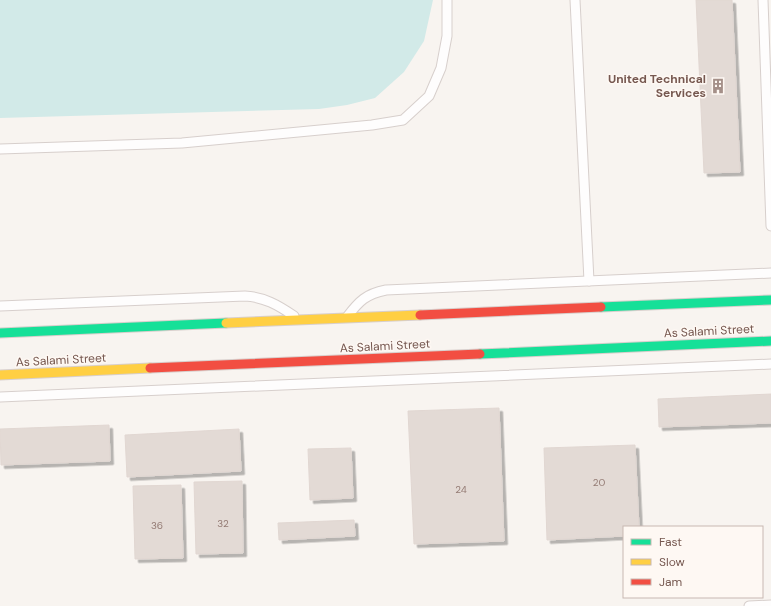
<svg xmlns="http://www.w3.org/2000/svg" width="771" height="606" font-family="'DM Sans',sans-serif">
<defs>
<filter id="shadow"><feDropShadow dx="3.5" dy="3.5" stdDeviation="0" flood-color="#0004"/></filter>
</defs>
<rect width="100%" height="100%" fill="#f8f4f0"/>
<polygon fill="#d2eae8" points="0,0 433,0 424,41 404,72 375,98 347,105 319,109 0,118"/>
<g fill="#e3dad5" stroke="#e1d7d2" filter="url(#shadow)">
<polygon points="696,0 732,0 740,172 704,173"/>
<polygon points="771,394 771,423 659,427 658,399"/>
<polygon points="499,408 504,541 414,544 408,411"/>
<polygon points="109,425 110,461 1,465 0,429"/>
<polygon points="239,429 241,471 127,477 125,435"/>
<polygon points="635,445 639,527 624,527 624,536 547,540 544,448"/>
<polygon points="351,448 353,498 310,500 308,449"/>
<polygon points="242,481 243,553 196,554 194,482"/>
<polygon points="181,485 183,558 135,559 133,486"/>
<polygon points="354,520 355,536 279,540 278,523"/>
</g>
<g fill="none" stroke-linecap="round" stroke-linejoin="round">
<defs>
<g id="lane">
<polyline points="575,0 589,281"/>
<polyline points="763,0 771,226"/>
<polyline points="0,149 182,143 372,125 403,120 429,96 441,68 447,36 447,0"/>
<path d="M 0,306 L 245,296 C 264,297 278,305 294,316"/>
<path d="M 347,317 C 359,301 366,294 386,290 L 771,273"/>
<polyline points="0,397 771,364"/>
<polyline points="749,606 771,605"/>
</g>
<g id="fast">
<polyline points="601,307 771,300"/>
<polyline points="0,333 226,323"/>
<polyline points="480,354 771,341"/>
</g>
<g id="slow">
<polyline points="226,323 420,315"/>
<polyline points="0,375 150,368"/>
</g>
<g id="jam">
<polyline points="420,315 601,307"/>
<polyline points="150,368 480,354"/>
</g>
</defs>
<use href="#lane" stroke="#d7cfcc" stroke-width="11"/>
<use href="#fast" stroke="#d8cfcc" stroke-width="11"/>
<use href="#slow" stroke="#d8cfcc" stroke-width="11"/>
<use href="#jam" stroke="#d8cfcc" stroke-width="11"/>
<use href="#lane" stroke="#fefdfd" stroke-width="9"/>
<use href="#fast" stroke="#16e098" stroke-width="9"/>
<use href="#slow" stroke="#ffcf43" stroke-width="9"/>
<use href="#jam" stroke="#f24e42" stroke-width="9"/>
</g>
<defs>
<symbol id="building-bare" viewBox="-9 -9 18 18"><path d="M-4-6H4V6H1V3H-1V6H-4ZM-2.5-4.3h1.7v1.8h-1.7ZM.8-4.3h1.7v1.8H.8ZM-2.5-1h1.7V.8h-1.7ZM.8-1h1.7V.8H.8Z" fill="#a48f88" stroke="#fef8f3" stroke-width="2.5" paint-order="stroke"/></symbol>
</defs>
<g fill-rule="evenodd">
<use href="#building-bare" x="707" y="75" width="22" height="22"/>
</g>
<g text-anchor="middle" stroke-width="3" stroke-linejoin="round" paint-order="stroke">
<g font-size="10" fill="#947b74">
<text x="599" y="486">20</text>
<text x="461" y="493">24</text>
<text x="223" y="527">32</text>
<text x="157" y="529">36</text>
</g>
<g font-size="12" font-weight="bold" fill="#765850" stroke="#fef8f3" text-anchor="end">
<text x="706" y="83">United Technical<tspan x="706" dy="14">Services</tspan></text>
</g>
<g font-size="12" fill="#765850" stroke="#fef8f3">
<text transform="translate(709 331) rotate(-3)" y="4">As Salami Street</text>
<text transform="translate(385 346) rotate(-3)" y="4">As Salami Street</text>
<text transform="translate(61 360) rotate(-3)" y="4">As Salami Street</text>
</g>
</g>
<rect x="623" y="526" width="140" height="72" fill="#fef8f3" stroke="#c8b8b2"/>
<rect x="631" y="539" width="20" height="6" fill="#16e098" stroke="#c8b8b2"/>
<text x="659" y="546" font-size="12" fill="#765850">Fast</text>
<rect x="631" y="559" width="20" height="6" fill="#ffcf43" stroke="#c8b8b2"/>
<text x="659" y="566" font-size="12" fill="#765850">Slow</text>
<rect x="631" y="579" width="20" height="6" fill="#f24e42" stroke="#c8b8b2"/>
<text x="659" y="586" font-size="12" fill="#765850">Jam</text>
</svg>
